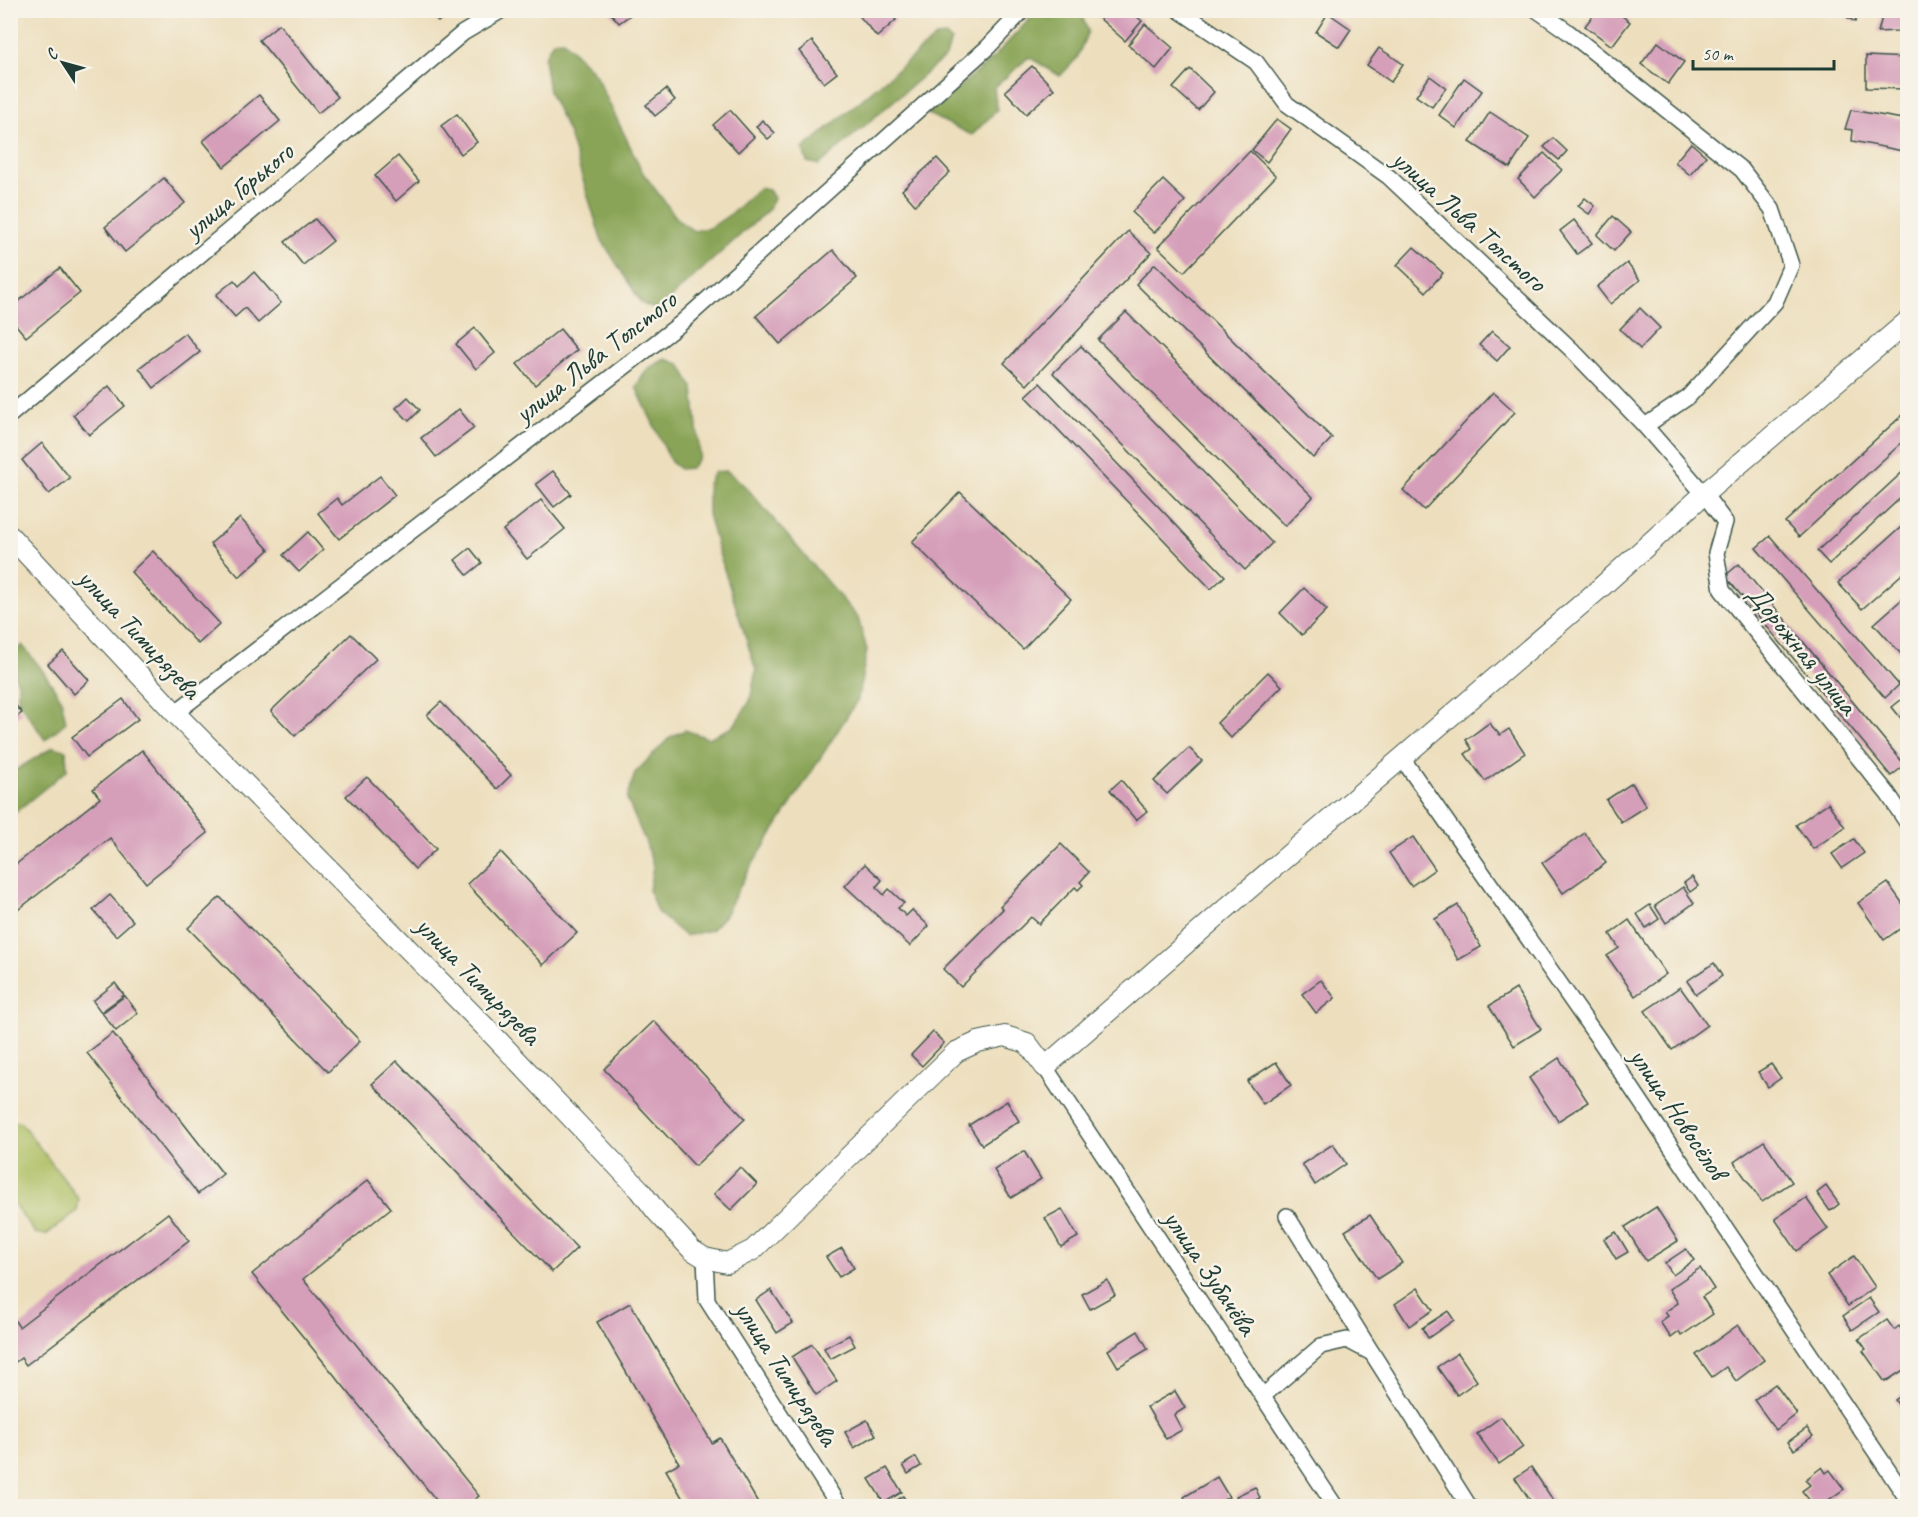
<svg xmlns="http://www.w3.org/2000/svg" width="1918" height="1517" font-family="Caveat,sans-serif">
<rect width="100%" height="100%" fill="#f7f3e8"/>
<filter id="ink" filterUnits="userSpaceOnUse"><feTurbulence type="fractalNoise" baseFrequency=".0167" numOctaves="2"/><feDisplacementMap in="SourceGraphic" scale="12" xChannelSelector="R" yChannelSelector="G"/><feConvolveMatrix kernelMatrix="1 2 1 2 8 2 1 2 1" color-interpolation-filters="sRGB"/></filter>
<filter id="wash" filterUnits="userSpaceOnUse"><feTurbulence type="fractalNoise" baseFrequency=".008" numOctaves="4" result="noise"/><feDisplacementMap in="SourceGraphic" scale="24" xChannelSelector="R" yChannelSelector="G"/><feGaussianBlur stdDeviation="1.35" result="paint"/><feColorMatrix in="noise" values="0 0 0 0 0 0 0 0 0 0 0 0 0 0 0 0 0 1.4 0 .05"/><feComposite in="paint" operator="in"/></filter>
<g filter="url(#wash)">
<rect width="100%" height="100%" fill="#eddfbe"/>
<polygon fill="#acbd60" stroke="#667d4a" stroke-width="1.5" points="11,1121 21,1123 79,1199 77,1211 46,1235 35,1233 11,1200"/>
<g fill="#89a456" stroke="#547045" stroke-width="1.5">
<polygon points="1038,10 1080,11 1088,31 1077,58 1060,76 1029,57 994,88 997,110 972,135 928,114 996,55"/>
<polygon points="946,36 951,40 946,56 819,165 807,162 803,149 936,37"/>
<polygon points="563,40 595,74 643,173 679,221 694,231 710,228 732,213 759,188 769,190 774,198 769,209 657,310 642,304 601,239 569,134 549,92 544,58 553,41"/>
<polygon points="665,359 680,364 693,388 700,456 691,468 680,469 671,462 636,387 647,369"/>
<polygon points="727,471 746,487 858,618 867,650 858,699 747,873 725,915 711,930 685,936 657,912 649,890 653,866 646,843 627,799 635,773 670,737 685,730 708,738 733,727 750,701 756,670 717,547 708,514 708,484 714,472"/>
<polygon points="22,645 40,667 61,698 66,722 45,740 18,700 18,683 11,667 11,655"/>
<polygon points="53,747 66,750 67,770 11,816 11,773"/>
</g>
<g id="blocks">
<g fill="#d59eb9">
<polygon points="429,10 453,10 438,22"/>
<polygon points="608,10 626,10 630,15 619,23"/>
<polygon points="857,10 887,10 896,20 877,37 856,12"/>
<polygon points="1090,10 1129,10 1142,21 1125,41"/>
<polygon points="1597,10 1614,10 1630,22 1612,46 1585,26"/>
<polygon points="1835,10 1862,10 1855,22"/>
<polygon points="1908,10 1908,28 1897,31 1878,32 1883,13"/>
<polygon points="1328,13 1351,29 1339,47 1316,32"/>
<polygon points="279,24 338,97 318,113 259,40"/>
<polygon points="1145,24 1173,48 1156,69 1128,45"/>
<polygon points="812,41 837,73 824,83 799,51"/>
<polygon points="1658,42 1684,62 1668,84 1641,64"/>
<polygon points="1379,48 1403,64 1391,82 1367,65"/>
<polygon points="1866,56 1908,58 1908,89 1866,88"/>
<polygon points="1032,66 1054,89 1026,114 1005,91"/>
<polygon points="1190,69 1214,92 1198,110 1173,88"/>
<polygon points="1430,76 1446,88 1432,107 1416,96"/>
<polygon points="1464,78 1482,91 1456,128 1439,115"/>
<polygon points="666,89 675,100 655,116 646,105"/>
<polygon points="259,95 280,121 224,167 203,141"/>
<polygon points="730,110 754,137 738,152 713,125"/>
<polygon points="1851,110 1908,120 1908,152 1852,141 1853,130 1845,129"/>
<polygon points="1490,112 1529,138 1510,168 1470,142"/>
<polygon points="457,114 477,142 461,154 441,126"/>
<polygon points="1277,119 1291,129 1267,162 1252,150"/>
<polygon points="762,120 775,133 768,139 756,127"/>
<polygon points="1553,138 1567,151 1559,160 1544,147"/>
<polygon points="1691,143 1706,156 1690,175 1675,162"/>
<polygon points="1250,151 1276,176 1184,272 1158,247"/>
<polygon points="1544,153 1562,170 1535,197 1518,179"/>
<polygon points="398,156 419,181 396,201 375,176"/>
<polygon points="937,158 950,172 915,205 902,190"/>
<polygon points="164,178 185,203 125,252 105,227"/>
<polygon points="1163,180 1185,201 1154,233 1132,212"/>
<polygon points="1585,198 1595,206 1589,214 1578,206"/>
<polygon points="1613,216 1631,232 1614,251 1597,235"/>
<polygon points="315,219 333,241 303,265 285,242"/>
<polygon points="1574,220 1592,243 1577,254 1560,231"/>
<polygon points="1128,231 1151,253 1027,385 1004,363"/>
<polygon points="1414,247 1443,273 1426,292 1397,265"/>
<polygon points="833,250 857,278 780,344 756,316"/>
<polygon points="1627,263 1640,280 1610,304 1597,287"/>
<polygon points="1155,264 1332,438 1313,458 1136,284"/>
<polygon points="60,268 80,293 26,337 10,318 10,308"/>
<polygon points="254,272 281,303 258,323 245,308 235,317 216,295 234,280 239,286"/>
<polygon points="1640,308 1660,328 1640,349 1620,329"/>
<polygon points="1126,312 1313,497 1285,526 1098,340"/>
<polygon points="475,328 495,353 476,369 456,344"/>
<polygon points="560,329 577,350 535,385 517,364"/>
<polygon points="1492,331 1510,346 1497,361 1479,345"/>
<polygon points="185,333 200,352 154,388 139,368"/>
<polygon points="1081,346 1272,543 1245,570 1053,373"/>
<polygon points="1040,383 1225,576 1211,589 1026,396"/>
<polygon points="109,386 125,406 89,435 73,415"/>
<polygon points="1493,392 1515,412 1424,510 1403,490"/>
<polygon points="408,397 420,410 409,421 396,408"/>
<polygon points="459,409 474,428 436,457 421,438"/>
<polygon points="1908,410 1908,437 1799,537 1785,522"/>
<polygon points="42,443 70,478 49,494 22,460"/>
<polygon points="1908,467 1908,491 1829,564 1817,551"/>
<polygon points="553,471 571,494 554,507 536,484"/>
<polygon points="380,476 395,495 339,539 318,513 337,498 342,505"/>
<polygon points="960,492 1071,599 1023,649 912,542"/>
<polygon points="541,500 565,529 527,559 503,530"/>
<polygon points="240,518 269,550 239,577 210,544"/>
<polygon points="1908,521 1908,569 1862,609 1838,583"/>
<polygon points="308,532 323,550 299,572 283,555"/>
<polygon points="1770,536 1899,685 1885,698 1756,548"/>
<polygon points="470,548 482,563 467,575 455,560"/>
<polygon points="153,551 220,624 198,644 131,572"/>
<polygon points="1739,564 1905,765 1891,776 1725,576"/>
<polygon points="1304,588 1327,610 1302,635 1280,613"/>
<polygon points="1908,594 1908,648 1901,654 1874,624"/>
<polygon points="351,634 376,659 295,736 271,711"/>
<polygon points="63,651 89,680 74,694 48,664"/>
<polygon points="1268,672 1282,686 1231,738 1217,723"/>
<polygon points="1906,696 1908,697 1908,727 1892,707"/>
<polygon points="10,699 22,713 10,722"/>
<polygon points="123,699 138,719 87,757 72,737"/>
<polygon points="441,702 511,775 497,789 427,715"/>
<polygon points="1489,723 1500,735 1509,729 1525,753 1485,781 1465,754 1472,749 1466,740"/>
<polygon points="1189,748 1202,761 1167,794 1154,781"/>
<polygon points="142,750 208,833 146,883 110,838 10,916 10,869 100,798 93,789"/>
<polygon points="367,777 436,849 415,869 346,796"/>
<polygon points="1121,780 1147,811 1136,820 1110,790"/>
<polygon points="1632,783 1646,806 1621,822 1606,800"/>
<polygon points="1828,803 1845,827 1813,849 1796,825"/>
<polygon points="1585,833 1606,863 1563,893 1542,863"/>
<polygon points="1413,837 1435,869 1411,886 1389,853"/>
<polygon points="1854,839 1864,853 1842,868 1832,854"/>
<polygon points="1061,844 1089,872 1080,882 1083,885 1078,890 1075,887 1039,924 1031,917 961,987 943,969 1003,909 1000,906"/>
<polygon points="501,852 577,933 543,965 467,884"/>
<polygon points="865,864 882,880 876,887 884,895 889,889 904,903 898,908 906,916 912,910 929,926 910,946 845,886"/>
<polygon points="1692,877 1698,886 1690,892 1684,883"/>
<polygon points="1888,883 1908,911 1908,923 1884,940 1858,903"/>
<polygon points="1683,887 1694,903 1666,923 1655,906"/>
<polygon points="110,895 133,921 116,936 93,910"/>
<polygon points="220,897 360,1041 328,1072 188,928"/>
<polygon points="1458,905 1481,947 1458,960 1435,919"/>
<polygon points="1650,905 1659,919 1646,928 1637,914"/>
<polygon points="1629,920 1666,974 1635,996 1607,956 1619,948 1610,934"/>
<polygon points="1714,963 1722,976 1696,994 1687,981"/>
<polygon points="1321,980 1335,998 1316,1013 1302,994"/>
<polygon points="115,983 124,995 101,1012 93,1001"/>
<polygon points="1680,987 1707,1025 1672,1050 1645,1011"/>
<polygon points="1516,989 1541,1029 1514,1046 1489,1006"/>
<polygon points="125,996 138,1013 116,1031 102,1013"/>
<polygon points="654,1021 745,1119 695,1166 604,1069"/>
<polygon points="933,1032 944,1043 922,1066 911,1055"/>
<polygon points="113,1033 223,1174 198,1194 87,1053"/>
<polygon points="1559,1058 1588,1102 1558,1121 1529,1078"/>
<polygon points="397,1061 577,1248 552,1272 372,1084"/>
<polygon points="1276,1062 1291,1085 1263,1104 1247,1081"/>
<polygon points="1771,1064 1781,1078 1768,1087 1758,1072"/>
<polygon points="1007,1101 1019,1121 982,1145 969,1125"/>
<polygon points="1764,1141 1792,1182 1762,1202 1734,1162"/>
<polygon points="1333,1144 1346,1164 1315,1185 1302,1164"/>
<polygon points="1024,1151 1041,1179 1011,1198 994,1170"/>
<polygon points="740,1167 757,1184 731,1210 714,1194"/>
<polygon points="368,1180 391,1208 303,1279 479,1496 466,1506 441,1506 252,1274"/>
<polygon points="1826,1186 1839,1204 1830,1211 1817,1193"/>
<polygon points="1806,1198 1828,1229 1797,1251 1775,1219"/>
<polygon points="1656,1207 1678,1241 1646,1261 1625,1227"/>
<polygon points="1062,1209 1078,1237 1061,1247 1045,1218"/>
<polygon points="168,1213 189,1241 26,1365 21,1358 10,1366 10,1321 13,1318 19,1327"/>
<polygon points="1370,1215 1402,1263 1377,1279 1345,1231"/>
<polygon points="1616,1232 1628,1252 1616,1259 1604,1239"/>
<polygon points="842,1248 854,1268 839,1277 826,1257"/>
<polygon points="1686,1249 1694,1260 1673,1275 1665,1263"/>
<polygon points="1854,1256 1875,1287 1848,1306 1827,1275"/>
<polygon points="1700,1268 1714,1289 1702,1297 1713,1314 1681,1336 1679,1332 1671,1338 1660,1322 1668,1316 1665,1312 1678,1303 1669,1289"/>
<polygon points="1107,1280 1115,1295 1090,1309 1082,1294"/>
<polygon points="1418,1288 1433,1310 1409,1326 1395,1304"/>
<polygon points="771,1290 793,1323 777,1333 756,1300"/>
<polygon points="1869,1298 1879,1312 1852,1330 1843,1316"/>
<polygon points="630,1303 712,1443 720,1438 760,1506 687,1506 666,1470 679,1463 597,1322"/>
<polygon points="1448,1311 1454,1320 1428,1338 1422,1328"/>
<polygon points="1887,1320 1894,1330 1899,1326 1908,1339 1908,1367 1885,1382 1863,1351 1866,1349 1859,1339"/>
<polygon points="1738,1325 1764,1360 1736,1381 1726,1367 1712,1377 1696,1355"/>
<polygon points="1138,1331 1148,1349 1118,1367 1108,1350"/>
<polygon points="849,1335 855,1346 830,1359 824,1348"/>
<polygon points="812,1344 837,1381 816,1395 792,1357"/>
<polygon points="1458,1353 1477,1381 1457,1395 1437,1367"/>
<polygon points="1775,1384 1797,1414 1776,1430 1754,1400"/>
<polygon points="1175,1391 1185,1408 1174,1415 1182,1430 1166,1439 1147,1407"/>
<polygon points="1908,1391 1908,1419 1895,1400"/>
<polygon points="1501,1417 1523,1447 1499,1464 1477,1434"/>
<polygon points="867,1420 876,1435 854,1448 845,1432"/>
<polygon points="1807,1428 1813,1436 1794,1450 1788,1442"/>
<polygon points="916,1457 921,1466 908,1474 903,1465"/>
<polygon points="1531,1467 1557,1506 1534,1506 1515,1478"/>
<polygon points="1822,1467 1826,1473 1830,1470 1844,1489 1820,1506 1814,1506 1802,1491 1810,1485 1805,1480"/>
<polygon points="887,1468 902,1492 884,1503 869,1479"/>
<polygon points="1217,1477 1229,1497 1213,1506 1189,1506 1184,1497"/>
<polygon points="1255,1487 1260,1498 1242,1506 1236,1496"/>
<polygon points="903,1496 909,1506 892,1506 891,1504"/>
</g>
</g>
</g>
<g filter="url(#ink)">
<use href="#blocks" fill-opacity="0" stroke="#3e5549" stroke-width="1.5"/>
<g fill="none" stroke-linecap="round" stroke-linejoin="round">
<defs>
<g id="minor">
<polyline points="1179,10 1256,62 1287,104 1389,177 1572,350 1645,426 1704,494 1725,522 1716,553 1722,590 1888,794 1908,824"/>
<polyline points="1537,10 1567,31 1742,170 1772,209 1791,265 1775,302 1688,397 1645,426"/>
<polyline points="10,415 463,33 502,10"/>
<polyline points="175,713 680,324 988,47 1023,10"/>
<polyline points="1402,758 1600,1041 1908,1500"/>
<polyline points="1045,1067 1335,1506"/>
<polyline points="1287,1216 1372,1353 1469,1506"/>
<polyline points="705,1258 707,1300 839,1506"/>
<polyline points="1263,1396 1321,1346 1347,1340 1372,1353"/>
</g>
<polyline id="tertiary" points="10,536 175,713 492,1034 640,1190 656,1211 692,1250 705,1258 727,1263 753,1250 956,1052 978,1042 1005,1036 1027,1043 1045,1067 1230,905 1598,590 1704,494 1908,321"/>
</defs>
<use href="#minor" stroke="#3e5549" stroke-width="18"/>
<use href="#tertiary" stroke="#3e5549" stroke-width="22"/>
<use href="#minor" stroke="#fff" stroke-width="15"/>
<use href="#tertiary" stroke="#fff" stroke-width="20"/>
</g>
</g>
<g text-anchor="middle" stroke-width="5" stroke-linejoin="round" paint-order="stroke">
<g font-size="28" fill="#1f3d34" stroke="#f7f3e8">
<text transform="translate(238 190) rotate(-40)" y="10">улица Горького</text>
<text transform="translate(1470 220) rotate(42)" y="10">улица Льва Толстого</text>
<text transform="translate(595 356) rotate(-38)" y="10">улица Льва Толстого</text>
<text transform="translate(140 633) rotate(47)" y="10">улица Тимирязева</text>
<text transform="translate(1803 649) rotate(51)" y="10">Дорожная улица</text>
<text transform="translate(479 980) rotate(46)" y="10">улица Тимирязева</text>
<text transform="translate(1679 1113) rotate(56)" y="10">улица Новосёлов</text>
<text transform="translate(1211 1272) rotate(56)" y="10">улица Зубачёва</text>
<text transform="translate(787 1373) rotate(57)" y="10">улица Тимирязева</text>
</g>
</g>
<rect width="1918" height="1517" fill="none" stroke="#f7f3e8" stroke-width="36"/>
<g transform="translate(63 63) rotate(306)" stroke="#f7f3e8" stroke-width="4.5" paint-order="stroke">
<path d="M0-4.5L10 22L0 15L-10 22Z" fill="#1f3d34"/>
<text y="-9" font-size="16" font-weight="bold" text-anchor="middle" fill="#1f3d34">С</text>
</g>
<path d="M1693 60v9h141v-9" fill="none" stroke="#1f3d34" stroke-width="3"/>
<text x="1702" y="60" font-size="18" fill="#1f3d34" stroke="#f7f3e8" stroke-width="4.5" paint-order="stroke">50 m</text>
</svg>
